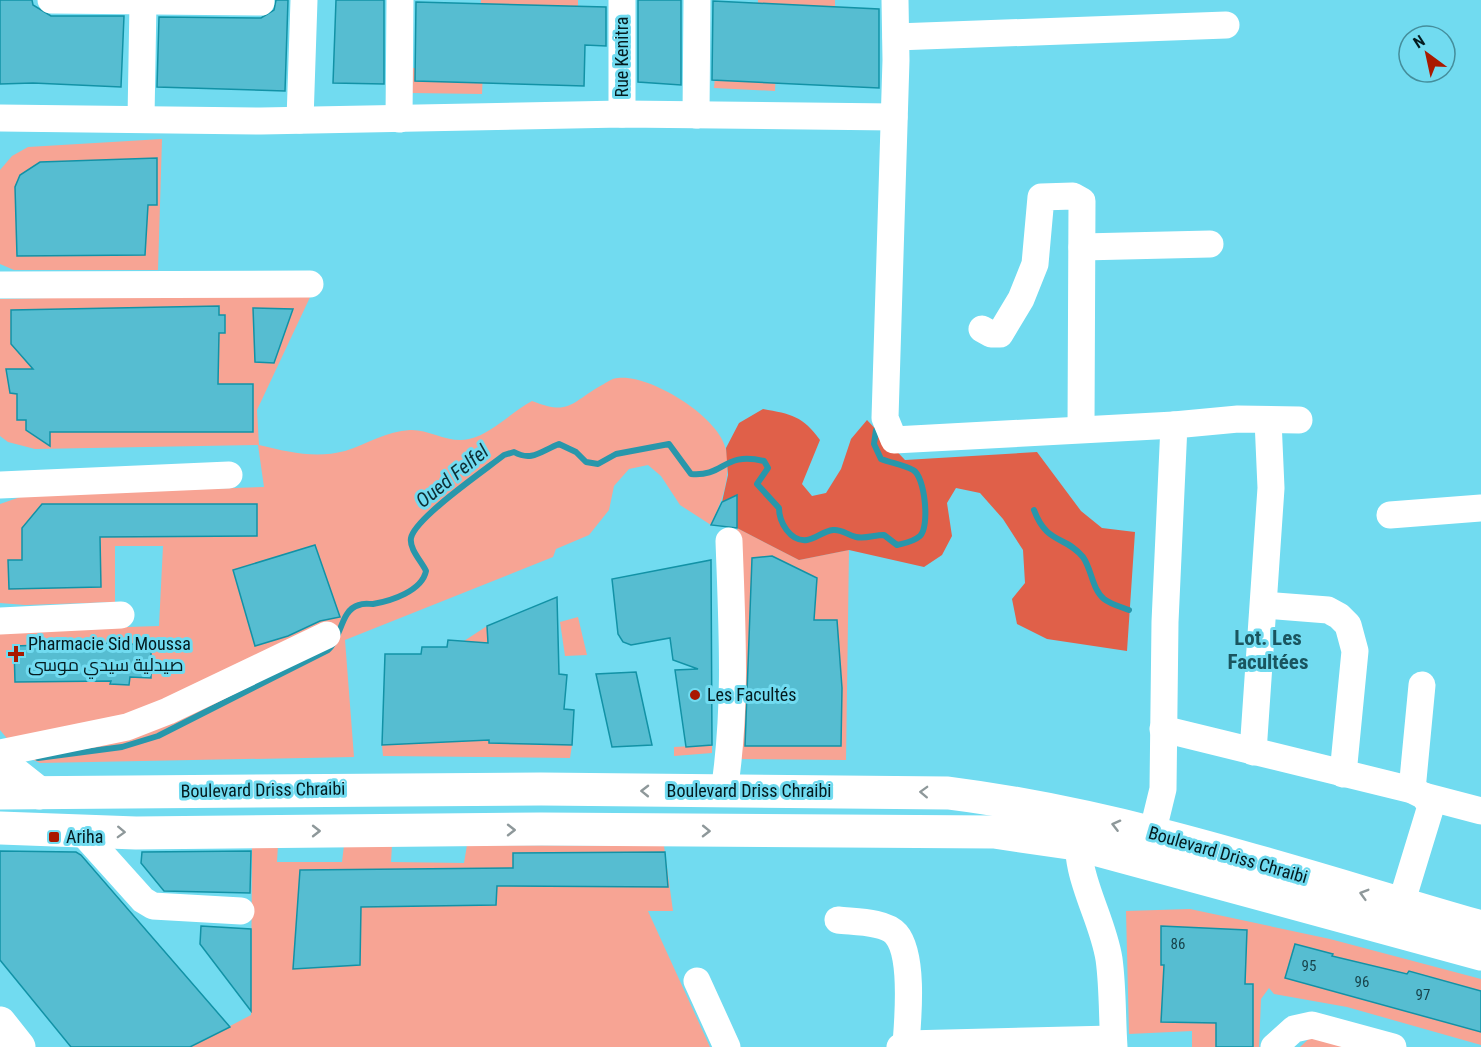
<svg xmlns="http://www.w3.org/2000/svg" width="1481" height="1047" font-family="'Roboto Condensed',Cairo,sans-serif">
<rect width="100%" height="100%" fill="#71dbf0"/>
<g fill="#f7a494">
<polygon points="481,0 578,0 578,31 480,29"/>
<polygon points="758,0 835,0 835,19 757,16"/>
<polygon points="716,65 776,67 775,91 714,88"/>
<polygon points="413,68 483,70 482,94 412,93"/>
<polygon points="162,139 158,270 14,270 0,264 0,170 12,156 28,147"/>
<path d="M 312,293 L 257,410 L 259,445 C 289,452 315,459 345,451 C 367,444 387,431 410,430 C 429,429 449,444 469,439 C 492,434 511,412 532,401 C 570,416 570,403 602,385 C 606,383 612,378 618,378 C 650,374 720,417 726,450 C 731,477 722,501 711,525 L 680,505 L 661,476 L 648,465 L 629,469 L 614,486 L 609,510 L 589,535 L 556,549 L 553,557 L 345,640 L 354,757 L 40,763 L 19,753 L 0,730 L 0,631 L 159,626 L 163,546 L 115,546 L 115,602 L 25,605 L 0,603 L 0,504 L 26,495 L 264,487 L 258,445 L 35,449 L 8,442 L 0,436 L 0,299 Z"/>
<polygon points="737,528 799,560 849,550 846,760 737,759 741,581"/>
<polygon points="578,617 587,655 565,656 560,622"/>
<polygon points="487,626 489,743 572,745 570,758 383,756 382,745 468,741 464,641"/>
<polygon points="712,745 712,753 674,756 674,747"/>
<polygon points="278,845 277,862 342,862 344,845 392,845 391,862 464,863 467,845 664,846 673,911 648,911 710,1047 190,1047 251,1015 252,846"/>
<polygon points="1190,909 1330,939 1481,979 1481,1045 1347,1007 1274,994 1269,988 1261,999 1259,1047 1192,1047 1192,1031 1129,1034 1126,911"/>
<polygon points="1313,1035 1360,1047 1300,1047"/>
</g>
<path fill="#e06049" d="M 763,409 C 791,414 803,416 820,440 L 802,484 L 812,496 L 826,493 L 841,469 L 851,439 L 867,420 L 905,460 L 1037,452 L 1081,511 L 1102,528 L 1135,532 L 1127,651 L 1047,639 L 1017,624 L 1012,599 L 1025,583 L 1023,550 L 1003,519 L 980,493 L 956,488 L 947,503 L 952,536 L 942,555 L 924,567 L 849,550 L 799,560 L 737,528 L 737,496 L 722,502 L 728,475 L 726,448 L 739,423 Z"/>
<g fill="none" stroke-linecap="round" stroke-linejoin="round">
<g stroke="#2897ab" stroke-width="6">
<path d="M 1034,510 C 1047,545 1065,535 1083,557 C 1092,570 1092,589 1104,599 C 1110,604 1121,607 1129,610"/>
<path d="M 38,758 L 122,747 L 158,736 L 328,650 C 342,638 340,610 359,605 C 363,603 368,604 373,604 C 391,601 422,591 426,571 C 422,562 409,549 411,538 C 415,518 485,470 504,455 L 514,452 C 532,462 541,451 559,444 L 576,452 L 586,462 L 598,464 L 616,454 L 669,444 L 691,474 C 725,477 723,451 764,461 L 768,468 L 757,484 L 779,508 C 779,522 790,542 807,540 C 816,539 823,531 833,530 C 842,529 847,535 856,537 C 866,539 874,535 884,535 L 897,545 C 905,543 913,542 920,536 C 930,527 925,476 913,470 C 904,465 891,463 881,459 L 874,444 L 876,430"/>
</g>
</g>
<g fill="#56bdd1" stroke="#1292a6" stroke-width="1.5">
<polygon points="0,0 32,0 33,5 51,16 124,16 121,87 33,83 0,84"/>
<polygon points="276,0 288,0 285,91 157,87 159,17 261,18 274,10"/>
<polygon points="336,0 384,0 384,84 333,83"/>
<polygon points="638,0 681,0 681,85 638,82"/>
<polygon points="713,1 879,9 879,88 712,80"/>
<polygon points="416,2 606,7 606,46 585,45 584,86 415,81"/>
<polygon points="157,158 157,205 148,205 145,255 17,256 15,187 20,175 40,162"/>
<polygon points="219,306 219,315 225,315 225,333 219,333 218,384 253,384 253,432 50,432 50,446 26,430 26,420 17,420 17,394 10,393 6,369 33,369 11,344 11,310"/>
<polygon points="253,308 293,309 274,363 255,362"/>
<polygon points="737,495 737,528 711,525 722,502"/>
<polygon points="42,504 257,504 257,536 100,537 101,587 9,589 8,560 22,560 22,528"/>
<polygon points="315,545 340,617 320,621 288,636 255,646 233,570"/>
<polygon points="772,556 817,578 814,620 837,620 842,688 841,746 745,746 752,558"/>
<polygon points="711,560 712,745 686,747 675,670 698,669 673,660 670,638 631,645 623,642 618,634 612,579"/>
<polygon points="557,597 559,674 567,675 564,709 574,710 572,745 489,743 489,740 382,745 385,654 421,654 422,647 447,647 448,640 488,643 487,626"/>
<polygon points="109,643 151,645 151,678 130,677 129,685 110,684 111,681 15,682 14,646"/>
<polygon points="636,672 652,745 612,747 596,674"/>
<polygon points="0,851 76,852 81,855 230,1027 190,1047 71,1047 0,960"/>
<polygon points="251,851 250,893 164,891 141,863 142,852"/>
<polygon points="665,852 668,887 497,886 496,905 361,907 360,965 293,969 300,870 513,868 513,853"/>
<polygon points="201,926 251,929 251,1011 200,944"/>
<polygon points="1161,926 1247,930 1245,984 1253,984 1253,1047 1216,1047 1216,1023 1161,1022 1164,965 1161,965"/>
<polygon points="1295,944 1333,954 1332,956 1407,974 1409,971 1481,991 1481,1032 1285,978"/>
</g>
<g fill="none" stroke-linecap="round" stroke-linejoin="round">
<g stroke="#fff" stroke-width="27">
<polyline points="51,0 261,2"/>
<polyline points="895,0 896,60 885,418 894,440 1174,425"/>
<polyline points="896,37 1226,25"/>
<polyline points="622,114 622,0"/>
<polyline points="696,115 697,0"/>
<polyline points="0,118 261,121 622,114 894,117"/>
<polyline points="141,118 143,2"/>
<polyline points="399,119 400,0"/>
<polyline points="300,120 304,0"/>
<polyline points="1082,247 1210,244"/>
<polyline points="0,285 310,284"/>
<polyline points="982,329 991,334 1000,334 1021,299 1035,264 1041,197 1073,196 1082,201 1081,429"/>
<polyline points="0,485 229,475"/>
<polyline points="1390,515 1481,508"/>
<polyline points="1264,605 1328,610 1339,616 1348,625 1355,651 1343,774"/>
<polyline points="0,621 121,615"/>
<polyline points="1163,729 1412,790 1424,796 1431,806 1401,904"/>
<polyline points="1253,752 1271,488 1268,420"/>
<polyline points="0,753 127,727 168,711 327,635"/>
<polyline points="1412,790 1422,685"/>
<path d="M 724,792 C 737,707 732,626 729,541"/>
<polyline points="1424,796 1481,811"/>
<path d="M 1080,825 C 1071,873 1102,914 1109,959 C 1113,988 1112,1018 1114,1047"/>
<polyline points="81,831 143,900 153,906 241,911"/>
<polyline points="1152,834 1163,789 1165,622 1174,425 1238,419 1299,420"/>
<path d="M 838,920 C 854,922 885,921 896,934 C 914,955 908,1018 906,1044"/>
<polyline points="697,981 727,1047"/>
<polyline points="900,1047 906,1044 1113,1039"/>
<polyline points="1274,1047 1294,1029 1312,1025 1393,1047"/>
</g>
<g stroke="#fff" stroke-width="33">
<polyline points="0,762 39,793"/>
<path d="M 0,793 L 541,789 L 948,793 C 1130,816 1306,877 1481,927"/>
<polyline points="0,828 136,833 541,829 994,832 1076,844 1481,954"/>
<polyline points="0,1023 19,1047"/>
</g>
</g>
<defs><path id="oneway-chevron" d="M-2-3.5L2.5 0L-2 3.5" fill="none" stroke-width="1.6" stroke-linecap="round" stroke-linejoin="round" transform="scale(1.5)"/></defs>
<g stroke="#8e989a">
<use href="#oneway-chevron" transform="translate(645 791) rotate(-179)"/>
<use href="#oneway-chevron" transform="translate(924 792) rotate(-178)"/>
<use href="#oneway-chevron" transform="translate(1116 825) rotate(-166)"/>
<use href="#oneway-chevron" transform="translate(511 830)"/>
<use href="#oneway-chevron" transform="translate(316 831)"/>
<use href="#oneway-chevron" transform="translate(706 831) rotate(1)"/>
<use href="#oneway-chevron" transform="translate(121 832) rotate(2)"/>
<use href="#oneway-chevron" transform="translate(1364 894) rotate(-164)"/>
</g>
<g fill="#a91900" stroke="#71dbf0" stroke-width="2">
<path d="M13 645h6v6h6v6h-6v6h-6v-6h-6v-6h6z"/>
<circle cx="695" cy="695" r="6"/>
<rect x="48" y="831" width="12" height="12" rx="3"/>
</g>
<g text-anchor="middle" stroke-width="6" stroke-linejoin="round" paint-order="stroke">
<g font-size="15" fill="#18444c">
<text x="1178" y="949">86</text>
<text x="1309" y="971">95</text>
<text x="1362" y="987">96</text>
<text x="1423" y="1000">97</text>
</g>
<g font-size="18" fill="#041b1f" stroke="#71dbf0">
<text transform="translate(622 57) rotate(-90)" y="6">Rue Kenitra</text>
<text transform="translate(263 790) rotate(-1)" y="6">Boulevard Driss Chraibi</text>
<text x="749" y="797">Boulevard Driss Chraibi</text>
<text transform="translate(1228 855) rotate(16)" y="6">Boulevard Driss Chraibi</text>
</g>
<g font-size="18" fill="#041b1f" stroke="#71dbf0" text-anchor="start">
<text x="28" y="650">Pharmacie Sid Moussa<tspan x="28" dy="21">صيدلية سيدي موسى</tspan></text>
<text x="707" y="701">Les Facultés</text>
<text x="66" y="843">Ariha</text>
</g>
<g font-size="20" font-style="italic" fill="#0e2f35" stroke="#71dbf0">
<text transform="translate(452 476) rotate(-39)" y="7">Oued Felfel</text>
</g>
<g font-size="21" font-weight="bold" fill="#1a555f" stroke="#71dbf0">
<text x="1268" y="645">Lot. Les<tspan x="1268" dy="24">Facultées</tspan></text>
</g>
</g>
<g transform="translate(1427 54) rotate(327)"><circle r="28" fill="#71dbf0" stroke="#458e9c" stroke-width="1.5"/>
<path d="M0-4.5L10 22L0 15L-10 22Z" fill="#a91900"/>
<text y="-9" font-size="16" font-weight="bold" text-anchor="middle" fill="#041b1f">N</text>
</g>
</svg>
